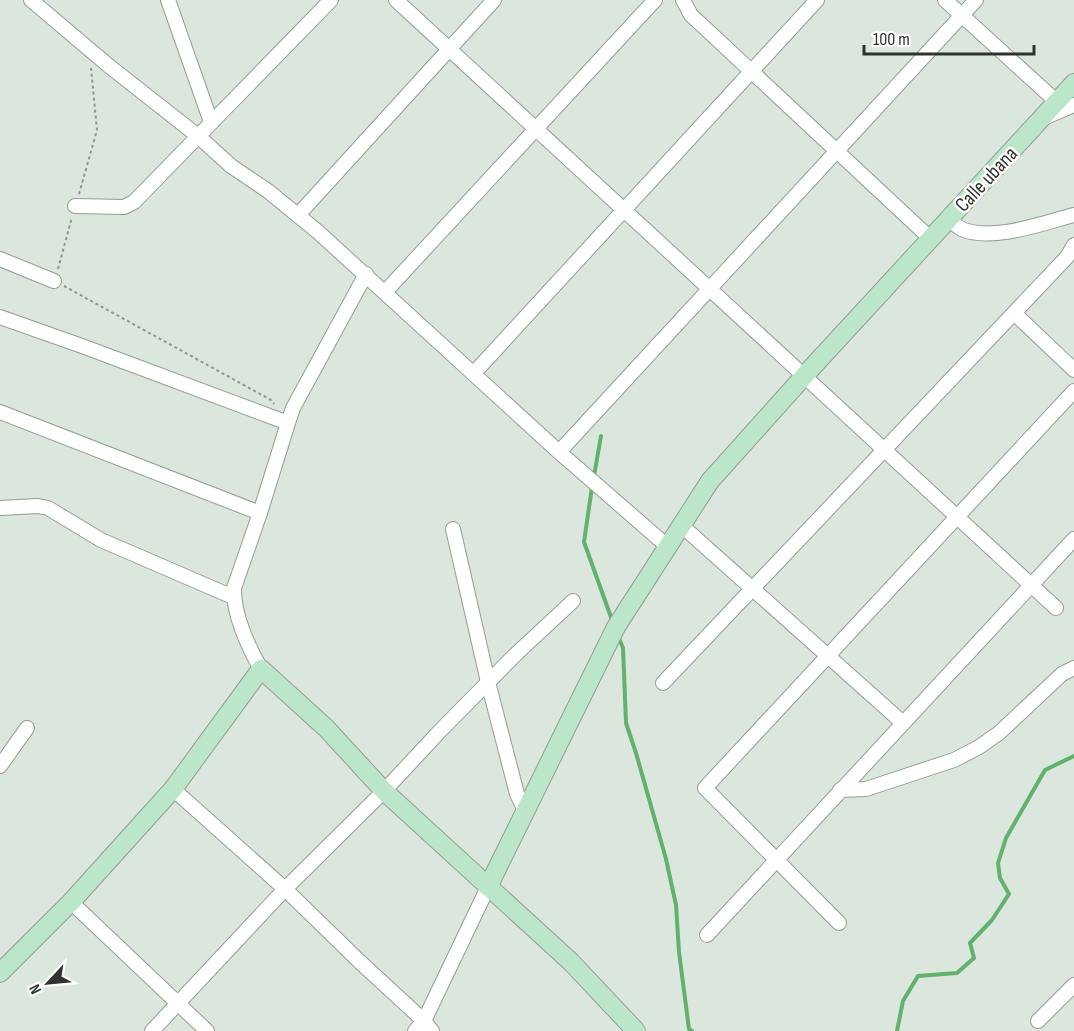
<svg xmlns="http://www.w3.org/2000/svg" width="1074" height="1031" font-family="'Sofia Sans Condensed',sans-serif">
<rect width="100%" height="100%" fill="#dbe6dc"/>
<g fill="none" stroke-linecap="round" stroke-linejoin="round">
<g stroke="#61b16f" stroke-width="4">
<polyline points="594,476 601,436"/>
<polyline points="592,487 584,542 612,620"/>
<polyline points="618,636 623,648 626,723 636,753 666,859 676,905 679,952 689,1029 692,1031"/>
<polyline points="897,1031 903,1001 918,976 957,973 974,958 970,943 992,920 1009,894 1000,878 998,863 1006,838 1045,770 1074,756"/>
</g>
<defs>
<g id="street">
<polyline points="31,0 109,66 198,136 231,166 268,191 317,231 559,452 667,546"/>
<polyline points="168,0 211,122"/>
<polyline points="396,0 1056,608"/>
<polyline points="683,0 691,15 931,239"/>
<polyline points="945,0 1057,102"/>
<polyline points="1046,117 1074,105"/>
<polyline points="75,206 124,207 134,202 331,0"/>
<polyline points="298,215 494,0"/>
<path d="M 949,219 C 954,223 958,228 964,230 C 995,241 1043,223 1074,215"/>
<polyline points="0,259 54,281"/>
<polyline points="385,292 655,0"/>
<polyline points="1014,313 1074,370"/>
<polyline points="0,317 82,346 288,423 293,408 366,274"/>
<polyline points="474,373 817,0"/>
<polyline points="0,412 260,513"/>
<polyline points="559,452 976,0"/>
<polyline points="0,508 38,506 48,508 101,540 233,597"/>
<polyline points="681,525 903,723"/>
<polyline points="453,529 488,682 517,794 525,810"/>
<path d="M 261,669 C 248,647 233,613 234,588 L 260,513 L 288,423"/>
<polyline points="663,683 1067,257 1074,245"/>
<polyline points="0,766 27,728"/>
<polyline points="173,789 285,889 360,962 424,1021 432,1031"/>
<polyline points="840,790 866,789 954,760 979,747 999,733 1062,674 1074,668"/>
<polyline points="71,902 207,1031"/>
<polyline points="839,923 705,788 1074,391"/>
<polyline points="707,935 1074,539"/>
<polyline points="1038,1021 1074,985"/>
<polyline points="152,1031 285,889 384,791 439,732 515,655 573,601"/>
<polyline points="415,1031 424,1021 488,887"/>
</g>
<g id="secondary">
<polyline points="488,887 616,627 710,481 805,375 1074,83"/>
<polyline points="0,973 71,902 173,789 261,669 326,728 384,791 571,962 636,1031"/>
</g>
</defs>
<use href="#street" stroke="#939d94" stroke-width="16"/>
<use href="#secondary" stroke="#939d94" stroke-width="20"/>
<g stroke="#8e968f" stroke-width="2" stroke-dasharray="3 3" stroke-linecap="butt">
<polyline points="79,194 97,130 91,68"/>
<polyline points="58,269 72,217"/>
<polyline points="64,286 271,400 274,404"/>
</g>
<use href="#street" stroke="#fff" stroke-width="14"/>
<use href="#secondary" stroke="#bbe6c9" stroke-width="18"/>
</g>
<g text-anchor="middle" stroke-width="5" stroke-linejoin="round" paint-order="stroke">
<g font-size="21" fill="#2e332f" stroke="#fff">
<text transform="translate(986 179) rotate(-47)" y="7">Calle ubana</text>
</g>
</g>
<g transform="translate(48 983) rotate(244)" stroke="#ffffff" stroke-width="4.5" paint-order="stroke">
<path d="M0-4.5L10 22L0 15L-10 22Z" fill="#2e332f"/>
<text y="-9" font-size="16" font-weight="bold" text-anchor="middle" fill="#2e332f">N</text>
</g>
<path d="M864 45v9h170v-9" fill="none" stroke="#2e332f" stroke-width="3"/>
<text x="873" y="45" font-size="18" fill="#2e332f" stroke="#ffffff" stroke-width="4.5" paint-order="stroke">100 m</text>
</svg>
